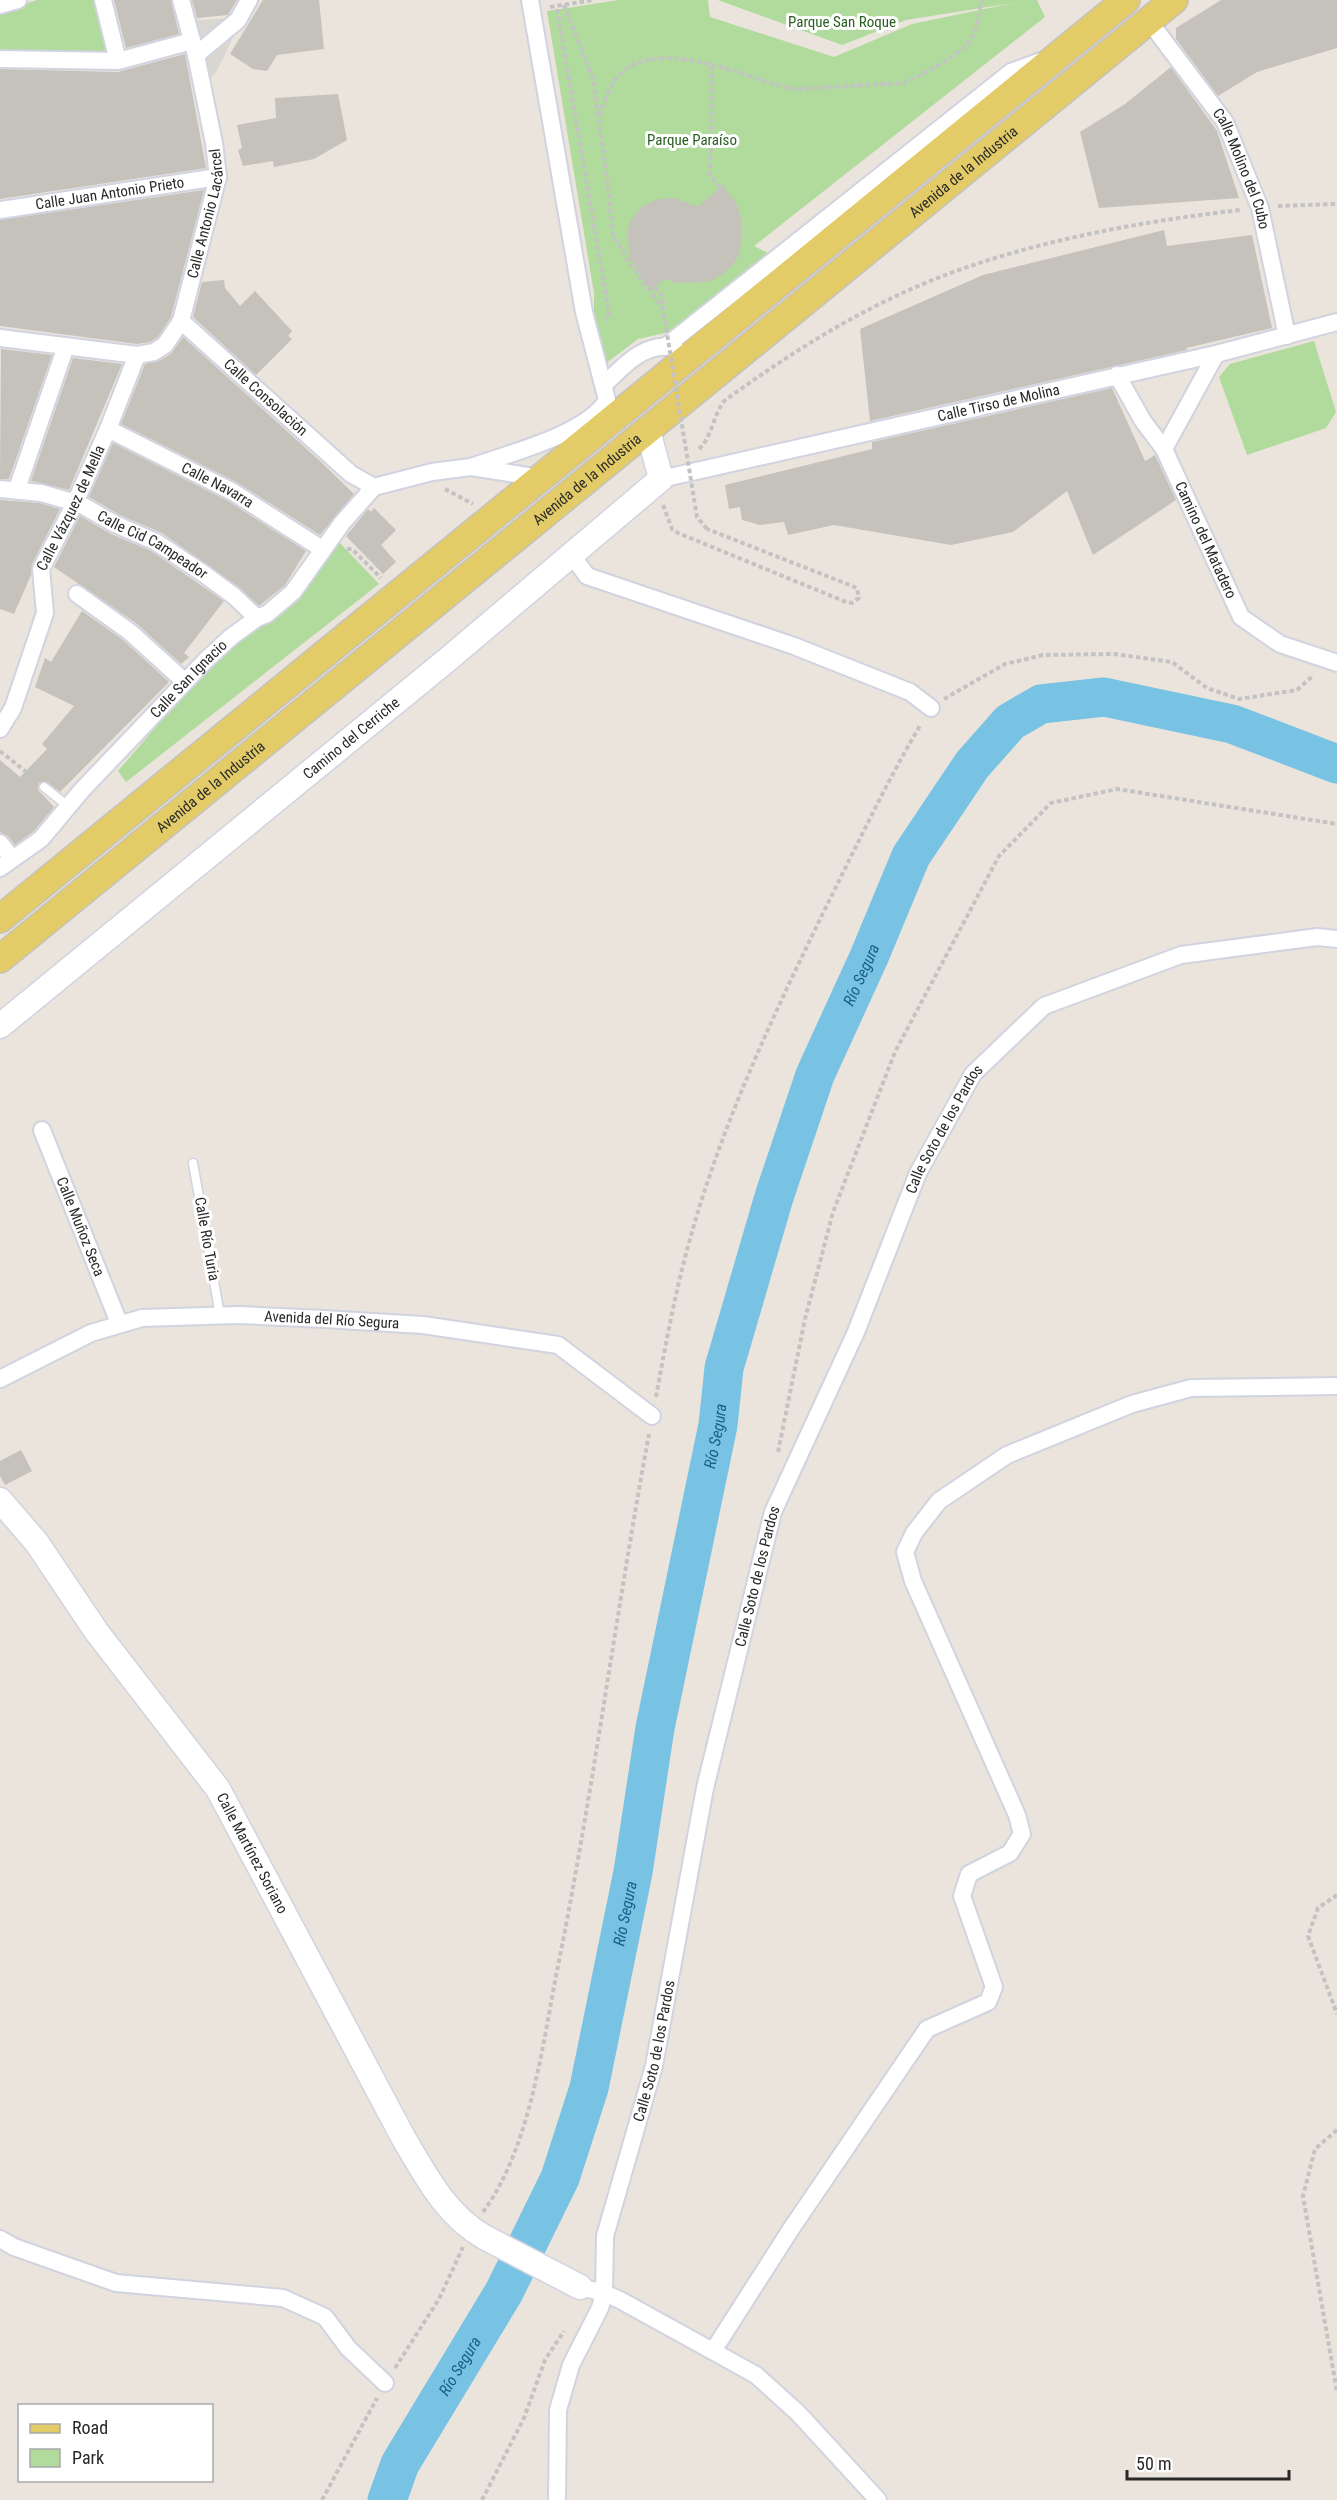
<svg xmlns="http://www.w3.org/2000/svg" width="1337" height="2500" font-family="'Roboto Condensed',sans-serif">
<rect width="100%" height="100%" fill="#eae4dc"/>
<g fill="#b0db9d">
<polygon points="37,0 93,0 106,52 0,57 0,12"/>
<polygon points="619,0 708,0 710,17 834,57 912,24 1013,3 906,20 842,45 718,0 1037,0 1045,17 754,246 770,254 674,331 638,339 605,364 594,327 594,293 547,11"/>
<polygon points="1314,341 1336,412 1326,428 1247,455 1219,377 1230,364"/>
<polygon points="337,540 379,584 126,782 118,771 203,672"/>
</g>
<polygon fill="#dad7d2" points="232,18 240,23 217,71 203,86 187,21"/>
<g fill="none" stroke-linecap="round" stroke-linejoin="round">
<path stroke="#78c2e3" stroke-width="39" id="s1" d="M 387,2500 L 400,2464 L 504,2292 L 560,2178 L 589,2088 L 633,1872 L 655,1728 L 718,1425 L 724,1368 L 774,1197 L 815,1075 L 869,957 L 911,856 L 972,765 L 1010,722 L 1041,704 L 1104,697 L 1232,724 L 1337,764"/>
</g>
<g fill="#c5c1bb">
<polygon points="114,0 171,0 179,34 126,48"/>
<polygon points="192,0 237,0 228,15 197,18"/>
<polygon points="263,0 319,0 324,49 277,55 267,71 253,69 230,54"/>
<polygon points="1221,0 1337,0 1337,48 1257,72 1218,96 1176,39 1176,28"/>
<polygon points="185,54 206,168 0,199 0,69 118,72"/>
<polygon points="1171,67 1217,131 1239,198 1099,208 1080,132 1125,104"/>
<polygon points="338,94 347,140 314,159 274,167 273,161 243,166 238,150 242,148 237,125 276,118 275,98"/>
<polygon points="723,185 736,203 742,221 740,253 732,266 721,275 708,282 677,283 665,279 651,290 630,259 627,231 632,219 642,206 658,199 674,198 698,207"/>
<polygon points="204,190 171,317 158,337 150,342 137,344 0,326 0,220"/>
<polygon points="1164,230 1167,246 1252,235 1272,328 1186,348 1187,350 870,421 860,329 983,275"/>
<polygon points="224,280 225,288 240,306 255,291 292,331 288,336 292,339 256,375 193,317 202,282"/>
<polygon points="183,337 321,462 354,494 320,535 238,483 121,424 145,364 159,361 171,354"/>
<polygon points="1,349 52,355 9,479 0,479"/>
<polygon points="73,358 122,364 69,490 31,481"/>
<polygon points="1112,388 1145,461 1155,455 1176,500 1093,555 1067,491 1013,532 951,545 834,525 788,535 784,522 760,525 742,520 740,507 729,509 725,485 872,449 872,442"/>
<polygon points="113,443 228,501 306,551 285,585 259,606 240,588 162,533 120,515 89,497"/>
<polygon points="0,500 39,503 60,509 32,564 31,575 14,614 0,609"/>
<polygon points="374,508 396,530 381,545 396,562 383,574 346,536 368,509 371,512"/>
<polygon points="80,516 111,534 151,551 224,601 184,653 189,657 181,664 136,623 54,567"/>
<polygon points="82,611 123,640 169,682 60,792 47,782 39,783 38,790 54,807 34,831 15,845 8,836 0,832 0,760 20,777 47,749 42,744 74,706 35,687 45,658 51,662"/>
<polygon points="21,1450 32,1471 5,1485 0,1476 0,1461"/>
</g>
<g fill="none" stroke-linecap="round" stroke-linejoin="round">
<defs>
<g id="lane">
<polyline points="44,787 68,806"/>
<polyline points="193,1163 220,1315"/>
</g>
<g id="street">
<polyline points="103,0 118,61"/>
<polyline points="0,5 18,0"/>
<path id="s2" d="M 1149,21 L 1225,122 L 1260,208 L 1287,336"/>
<polyline points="196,55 238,20 249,0"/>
<polyline points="0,59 118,61 192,41"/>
<path id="s3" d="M 0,210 L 218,177"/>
<path id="s4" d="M 181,321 L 351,474 L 374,487 L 432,472 L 471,467 L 540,478"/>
<path id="s5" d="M 0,338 L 137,355 L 154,352 L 165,345 L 181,321 L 218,177 L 214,143 L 196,55 L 181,0"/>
<polyline points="666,346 1011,72 1041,61"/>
<path id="s6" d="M 1117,375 L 1143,421 L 1164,449 L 1241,617 L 1280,644 L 1337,663"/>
<path d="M 604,385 C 623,366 645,341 675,348"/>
<path id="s7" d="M 108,429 L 233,492 L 322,549"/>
<polyline points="1164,449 1216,354"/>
<path d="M 471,467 C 507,454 588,434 607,400 L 584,312 L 530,0"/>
<path id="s8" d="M 661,479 L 1216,354 L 1337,322"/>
<path id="s9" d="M 0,489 L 41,493 L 80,504 L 115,524 L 156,542 L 204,574 L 234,596 L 257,618"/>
<polyline points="17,489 66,346"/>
<polyline points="571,554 587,576 794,646 910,692 931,708"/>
<polyline points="77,594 130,632 184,681"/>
<path id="s10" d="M 0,729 L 13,708 L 45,613 L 41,569 L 75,503 L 108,429 L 137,355"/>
<polyline points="0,843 12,858"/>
<path id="s11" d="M 0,868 L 41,839 L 82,790 L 206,660 L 231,637 L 257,618 L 267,614 L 293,592 L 342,523 L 374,487"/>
<path id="s12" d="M 42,1130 L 119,1323"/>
<path id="s13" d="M 0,1379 L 91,1333 L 142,1318 L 238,1315 L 324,1319 L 423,1325 L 558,1345 L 652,1416"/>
<polyline points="0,2239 14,2247 116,2283 283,2298 325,2317 348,2348 385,2383"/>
<polyline points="580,2287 604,2293 620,2300 756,2375 798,2413 878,2500"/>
<polyline points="713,2351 791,2229 927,2029 988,2002 994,1987 962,1896 969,1874 1010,1853 1022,1834 1017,1815 913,1581 905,1552 914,1533 939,1501 1007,1455 1132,1404 1191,1388 1337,1386"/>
<path id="s14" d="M 557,2500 L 558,2410 L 571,2365 L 600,2308 L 604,2293 L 605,2236 L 654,2066 L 705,1788 L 773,1512 L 856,1332 L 918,1173 L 973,1074 L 1044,1006 L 1181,955 L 1317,937 L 1337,939"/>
</g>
<g id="secondary">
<path id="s15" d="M 0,1026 L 447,660 L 661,479 L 648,430"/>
<path id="s16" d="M 0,1500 L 37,1543 L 96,1631 L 218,1789 L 404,2139 C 426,2176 445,2214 484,2237 L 580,2287"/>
</g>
<g id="primary">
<polyline points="0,919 1126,0"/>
<path id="s17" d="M 0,959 L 1174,0"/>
</g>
</defs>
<use href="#lane" stroke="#d1d3e0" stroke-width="11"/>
<use href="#street" stroke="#d1d3e0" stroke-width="20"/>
<use href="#secondary" stroke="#d1d3e0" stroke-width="27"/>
<use href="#primary" stroke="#c3c3c3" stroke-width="30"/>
<g stroke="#c3c3c3" stroke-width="4" stroke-dasharray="4.5 3" stroke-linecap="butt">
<polyline points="564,5 593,79 607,179"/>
<polyline points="550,7 593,0"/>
<polyline points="557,9 609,313 608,317 605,320"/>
<polyline points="712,66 710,175 720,187"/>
<path d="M 599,115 C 605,101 609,85 620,74 C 657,37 742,75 784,87 L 799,89 L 903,83 C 918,78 962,53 970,41 C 977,30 979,13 982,0"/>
<polyline points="1278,206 1337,204"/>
<polyline points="655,287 663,297 663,309"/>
<path d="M 699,449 C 712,437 713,416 724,401 C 778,362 833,326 894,297 C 998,247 1127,223 1240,210"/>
<polyline points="445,489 473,504"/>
<polyline points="663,505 672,529 678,533 846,602 852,603 859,598 857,588 852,586 707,529"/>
<polyline points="347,549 352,549 381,578"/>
<polyline points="944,699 1005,664 1043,655 1114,654 1172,662 1207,688 1239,699 1297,690 1314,675"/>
<polyline points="0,751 35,779"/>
<path d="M 656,1397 C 665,1348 674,1298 687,1250 C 718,1133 770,1022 823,913 C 855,849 885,785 921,724"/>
<polyline points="778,1452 805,1319 833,1212 895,1052 999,856 1051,803 1117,789 1337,824"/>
<polyline points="1337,1895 1318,1908 1308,1936 1337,2014"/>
<polyline points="1337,2130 1315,2149 1303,2196 1337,2392"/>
<path d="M 483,2212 C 530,2148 542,2048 557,1971 C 593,1793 616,1612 649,1434"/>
<polyline points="395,2368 439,2299 463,2247"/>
<polyline points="322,2500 377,2398"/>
<polyline points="482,2500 524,2418 545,2360 564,2331"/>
</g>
<use href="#lane" stroke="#fff" stroke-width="8"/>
<use href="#street" stroke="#fff" stroke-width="16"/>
<use href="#secondary" stroke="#fff" stroke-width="24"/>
<use href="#primary" stroke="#e3cb67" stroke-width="27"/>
<polyline stroke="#c3c3c3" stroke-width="4" stroke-dasharray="4.5 3" stroke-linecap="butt" points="607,179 613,235 632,267 663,309 697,517 707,529"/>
</g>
<g text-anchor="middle" stroke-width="6" stroke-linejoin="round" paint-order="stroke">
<g font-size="15" fill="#2a5e20" stroke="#fff">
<text x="842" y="27">Parque San Roque</text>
<text x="692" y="145">Parque Paraíso</text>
</g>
<g font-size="15" fill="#292929" stroke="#fff">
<text dy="5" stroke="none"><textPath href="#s2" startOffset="176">Calle Molino del Cubo</textPath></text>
<text dy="5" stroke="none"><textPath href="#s17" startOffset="1244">Avenida de la Industria</textPath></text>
<text dy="5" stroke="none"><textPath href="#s3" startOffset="111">Calle Juan Antonio Prieto</textPath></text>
<text dy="5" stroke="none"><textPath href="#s5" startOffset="308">Calle Antonio Lacárcel</textPath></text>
<text dy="5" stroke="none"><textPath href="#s4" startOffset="114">Calle Consolación</textPath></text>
<text dy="5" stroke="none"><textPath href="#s8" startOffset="346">Calle Tirso de Molina</textPath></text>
<text dy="5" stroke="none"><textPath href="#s17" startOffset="758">Avenida de la Industria</textPath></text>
<text dy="5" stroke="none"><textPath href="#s7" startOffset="123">Calle Navarra</textPath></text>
<text dy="5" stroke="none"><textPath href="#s10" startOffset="237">Calle Vázquez de Mella</textPath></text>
<text dy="5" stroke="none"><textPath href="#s6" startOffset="188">Camino del Matadero</textPath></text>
<text dy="5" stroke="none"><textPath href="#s9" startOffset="165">Calle Cid Campeador</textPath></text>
<text dy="5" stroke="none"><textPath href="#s11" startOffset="268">Calle San Ignacio</textPath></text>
<text dy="5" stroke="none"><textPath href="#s15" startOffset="454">Camino del Cerriche</textPath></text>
<text dy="5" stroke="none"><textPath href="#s17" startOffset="272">Avenida de la Industria</textPath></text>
<text dy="5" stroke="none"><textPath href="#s14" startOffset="1437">Calle Soto de los Pardos</textPath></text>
<text dy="5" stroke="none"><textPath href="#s12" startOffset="104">Calle Muñoz Seca</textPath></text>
<text transform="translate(207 1239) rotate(80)" y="5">Calle Río Turia</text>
<text dy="5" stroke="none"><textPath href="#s13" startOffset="345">Avenida del Río Segura</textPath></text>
<text dy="5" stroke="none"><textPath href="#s14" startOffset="951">Calle Soto de los Pardos</textPath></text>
<text dy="5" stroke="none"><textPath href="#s16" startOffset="435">Calle Martínez Soriano</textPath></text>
<text dy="5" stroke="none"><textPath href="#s14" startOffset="465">Calle Soto de los Pardos</textPath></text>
</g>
<g font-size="16" font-style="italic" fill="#19608c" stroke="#fff">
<text dy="6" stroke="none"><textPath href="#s1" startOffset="1611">Río Segura</textPath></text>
<text dy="6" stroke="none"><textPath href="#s1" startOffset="1125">Río Segura</textPath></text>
<text dy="6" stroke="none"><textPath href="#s1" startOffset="639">Río Segura</textPath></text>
<text dy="6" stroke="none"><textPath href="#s1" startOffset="153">Río Segura</textPath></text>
</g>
</g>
<rect x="18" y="2404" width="195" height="78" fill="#ffffff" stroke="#a9a9a9" stroke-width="1.5"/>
<rect x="30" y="2424" width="30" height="9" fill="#e3cb67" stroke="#a9a9a9" stroke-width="1.5"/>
<text x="72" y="2434" font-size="18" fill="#292929">Road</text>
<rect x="30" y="2449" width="30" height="18" fill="#b0db9d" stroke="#a9a9a9" stroke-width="1.5"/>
<text x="72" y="2464" font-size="18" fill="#292929">Park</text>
<path d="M1127 2470v9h162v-9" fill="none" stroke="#292929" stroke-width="3"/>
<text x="1136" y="2470" font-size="18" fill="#292929" stroke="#ffffff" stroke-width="4.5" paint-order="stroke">50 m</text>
</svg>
